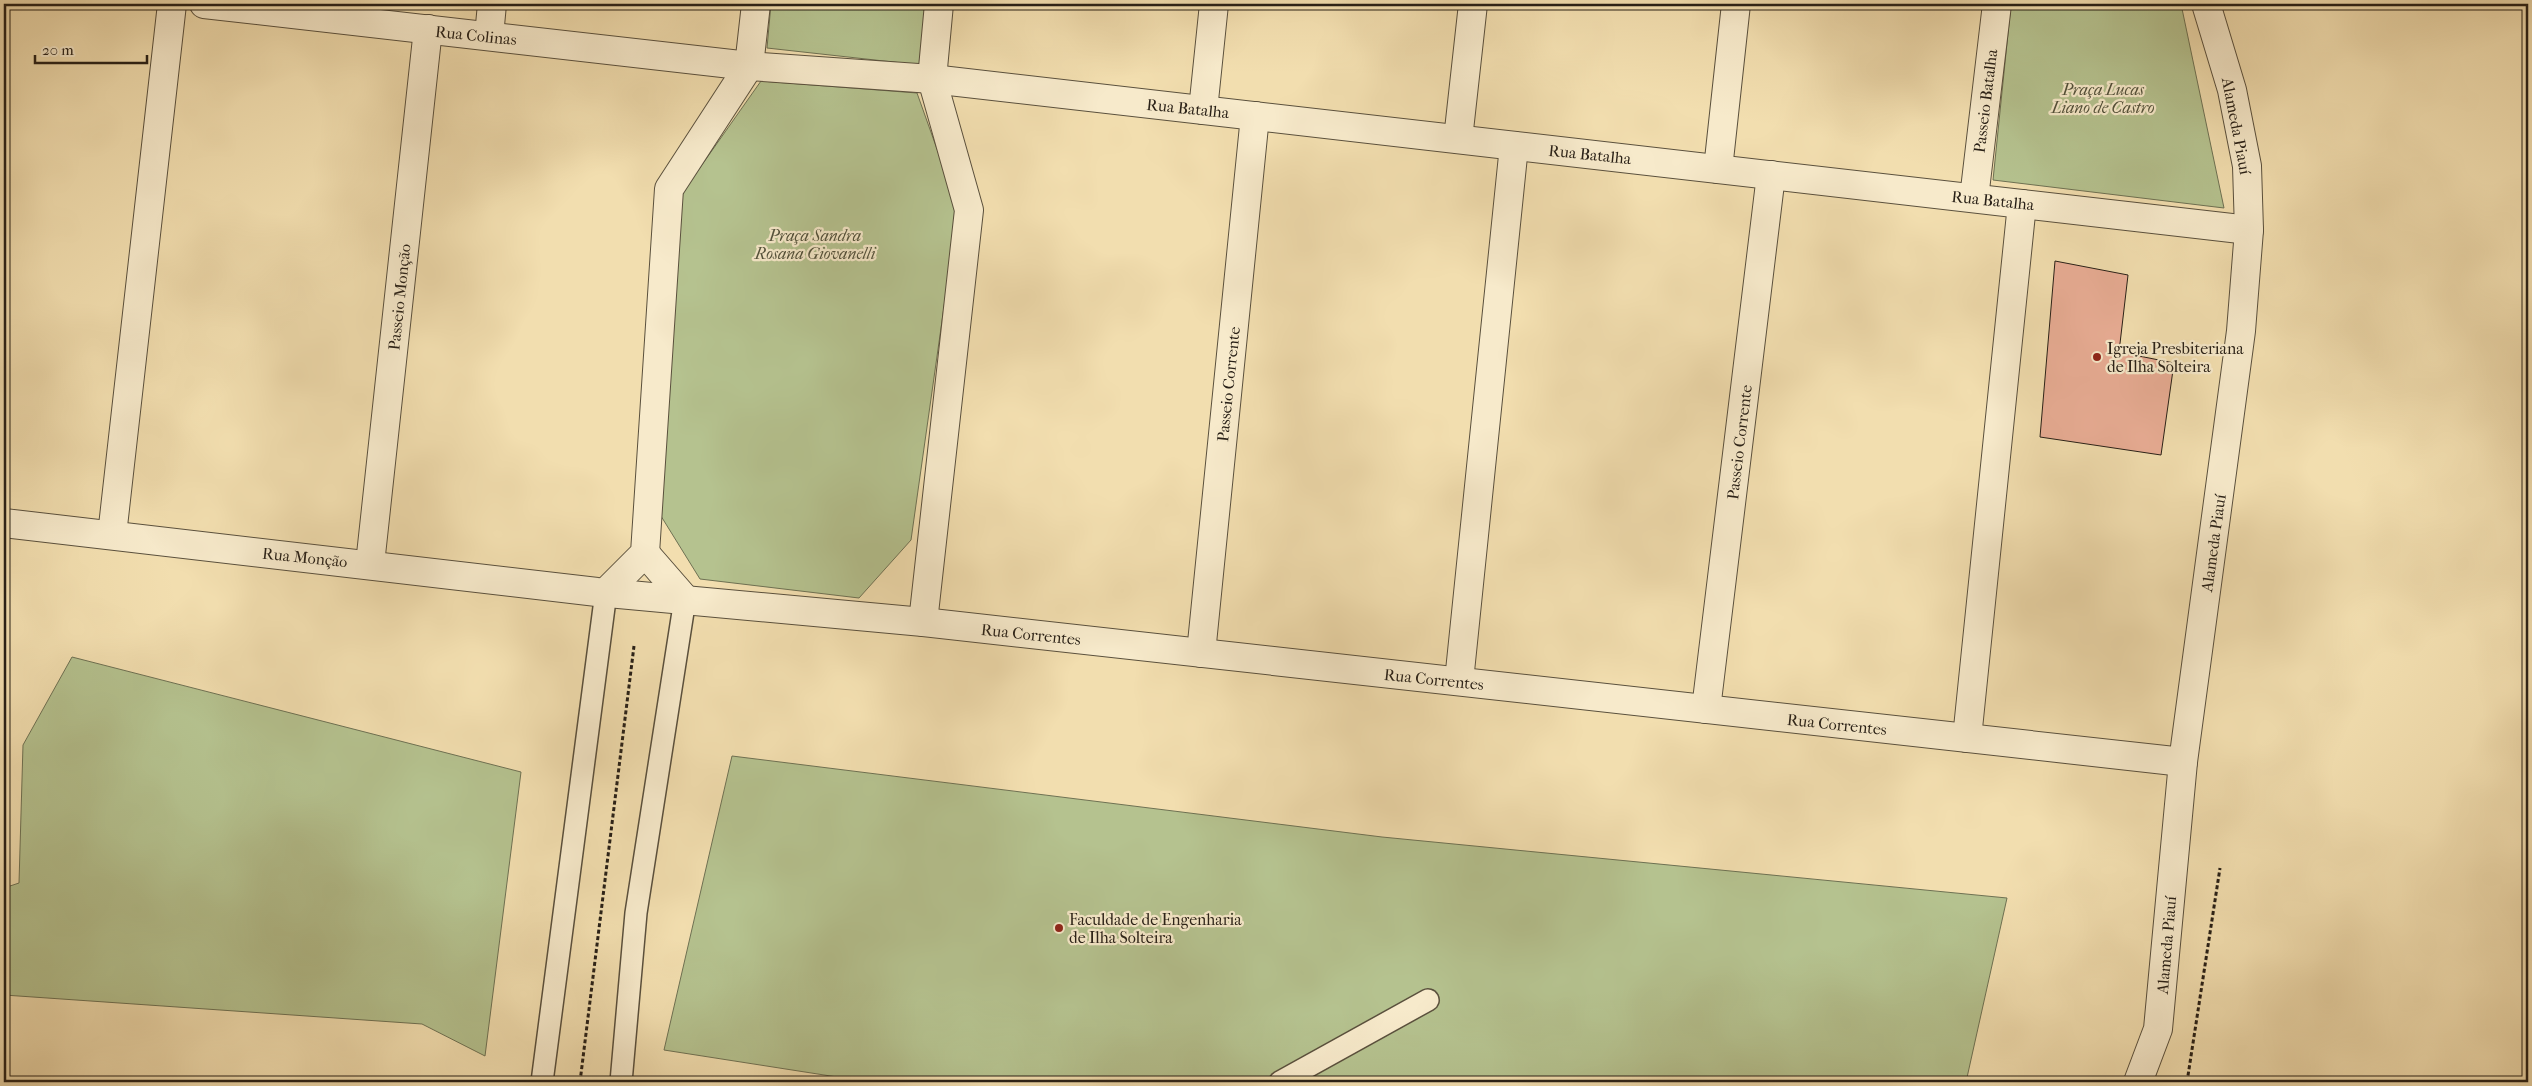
<svg xmlns="http://www.w3.org/2000/svg" width="2532" height="1086" font-family="'IM FELL French Canon',serif">
<rect width="100%" height="100%" fill="#f2deaf"/>
<filter id="stains"><feTurbulence type="fractalNoise" baseFrequency=".004" numOctaves="4"/><feColorMatrix values="0 0 0 0 .2 0 0 0 0 .09 0 0 0 0 .02 0 0 0 .5 -.17"/></filter>
<radialGradient id="worn" r=".72"><stop offset=".6" stop-color="#630" stop-opacity="0"/><stop offset="1" stop-color="#630" stop-opacity=".3"/></radialGradient>
<g fill="#b5c28f" stroke="#6e7153">
<polygon points="771,4 926,4 920,65 767,48"/>
<polygon points="2011,4 2181,4 2224,208 1993,180"/>
<polygon points="761,81 917,93 958,208 911,540 859,598 700,579 656,508 682,193"/>
<polygon points="72,657 521,772 485,1056 422,1024 4,995 4,888 19,883 23,745"/>
<polygon points="732,756 1382,837 2007,898 1966,1082 869,1082 664,1050"/>
</g>
<polygon fill="#e9ad95" stroke="#282017" points="2055,261 2128,275 2119,352 2174,363 2161,455 2040,437"/>
<g fill="none" stroke-linecap="round" stroke-linejoin="round">
<defs>
<g id="service">
<polyline points="542,1082 606,592"/>
<polyline points="621,1082 636,913 685,599"/>
<polyline points="1280,1082 1428,1000"/>
</g>
<g id="minor">
<polyline points="204,4 749,66 932,79 2249,230"/>
<polyline points="489,36 492,4"/>
<polyline points="1203,110 1214,4"/>
<polyline points="1458,139 1473,4"/>
<polyline points="1718,169 1736,4"/>
<polyline points="1974,198 1997,4"/>
<polyline points="4,523 597,592 923,622 2183,762"/>
<polyline points="112,535 172,4"/>
<polyline points="645,553 685,599"/>
<polyline points="370,564 428,29"/>
<polyline points="606,592 645,553 669,189 749,66 756,4"/>
<polyline points="923,622 969,210 932,79 939,4"/>
<polyline points="1201,653 1255,116"/>
<polyline points="1459,681 1514,146"/>
<polyline points="1706,709 1771,175"/>
<polyline points="1967,738 2022,204"/>
</g>
<polyline id="tertiary" points="2138,1082 2158,1029 2183,762 2241,331 2249,230 2247,166 2232,90 2206,4"/>
</defs>
<use href="#service" stroke="#5a503d" stroke-width="24"/>
<use href="#minor" stroke="#5a503d" stroke-width="30"/>
<use href="#tertiary" stroke="#5a503d" stroke-width="30"/>
<g stroke="#282017" stroke-width="3" stroke-dasharray="4 2.5" stroke-linecap="butt">
<polyline points="580,1082 634,646"/>
<polyline points="2187,1082 2220,868"/>
</g>
<use href="#service" stroke="#f7eacb" stroke-width="21"/>
<use href="#minor" stroke="#f7eacb" stroke-width="28"/>
<use href="#tertiary" stroke="#f7eacb" stroke-width="28"/>
</g>
<g fill="#8f2418" stroke="#f7eacb" stroke-width="2">
<circle cx="2097" cy="357" r="5"/>
<circle cx="1059" cy="928" r="5"/>
</g>
<g text-anchor="middle" stroke-width="4.5" stroke-linejoin="round" paint-order="stroke">
<g font-size="16" fill="#282017" stroke="#f7eacb">
<text transform="translate(476 35) rotate(6)" y="6">Rua Colinas</text>
<text transform="translate(1985 101) rotate(-83)" y="6">Passeio Batalha</text>
<text transform="translate(1188 108) rotate(6)" y="6">Rua Batalha</text>
<text transform="translate(2237 126) rotate(79)" y="6">Alameda Piauí</text>
<text transform="translate(1590 154) rotate(6)" y="6">Rua Batalha</text>
<text transform="translate(1993 200) rotate(6)" y="6">Rua Batalha</text>
<text transform="translate(399 297) rotate(-84)" y="6">Passeio Monção</text>
<text transform="translate(1228 384) rotate(-84)" y="6">Passeio Corrente</text>
<text transform="translate(1739 442) rotate(-83)" y="6">Passeio Corrente</text>
<text transform="translate(2213 543) rotate(-82)" y="6">Alameda Piauí</text>
<text transform="translate(305 557) rotate(6)" y="6">Rua Monção</text>
<text transform="translate(1031 634) rotate(6)" y="6">Rua Correntes</text>
<text transform="translate(1434 679) rotate(6)" y="6">Rua Correntes</text>
<text transform="translate(1837 724) rotate(6)" y="6">Rua Correntes</text>
<text transform="translate(2166 945) rotate(-85)" y="6">Alameda Piauí</text>
</g>
<g font-size="16" font-style="italic" fill="#52513b" stroke="#f7eacb">
<text x="2103" y="95">Praça Lucas<tspan x="2103" dy="18">Liano de Castro</tspan></text>
<text x="815" y="241">Praça Sandra<tspan x="815" dy="18">Rosana Giovanelli</tspan></text>
</g>
<g font-size="16" fill="#282017" stroke="#f7eacb" text-anchor="start">
<text x="2107" y="354">Igreja Presbiteriana<tspan x="2107" dy="18">de Ilha Solteira</tspan></text>
<text x="1069" y="925">Faculdade de Engenharia<tspan x="1069" dy="18">de Ilha Solteira</tspan></text>
</g>
</g>
<rect width="2532" height="1086" fill="none" stroke="#f2deaf" stroke-width="20"/>
<rect x="5" y="5" width="2522" height="1076" fill="none" stroke="#282017" stroke-width="2.5"/>
<rect x="10" y="10" width="2512" height="1066" fill="none" stroke="#282017"/>
<path d="M35 55v8h112v-8" fill="none" stroke="#282017" stroke-width="2.5"/>
<text x="42" y="55" font-size="15" fill="#282017" stroke="#f7eacb" stroke-width="4" paint-order="stroke">20 m</text>
<rect width="100%" height="100%" filter="url(#stains)"/>
<rect width="100%" height="100%" fill="url(#worn)"/>
</svg>
